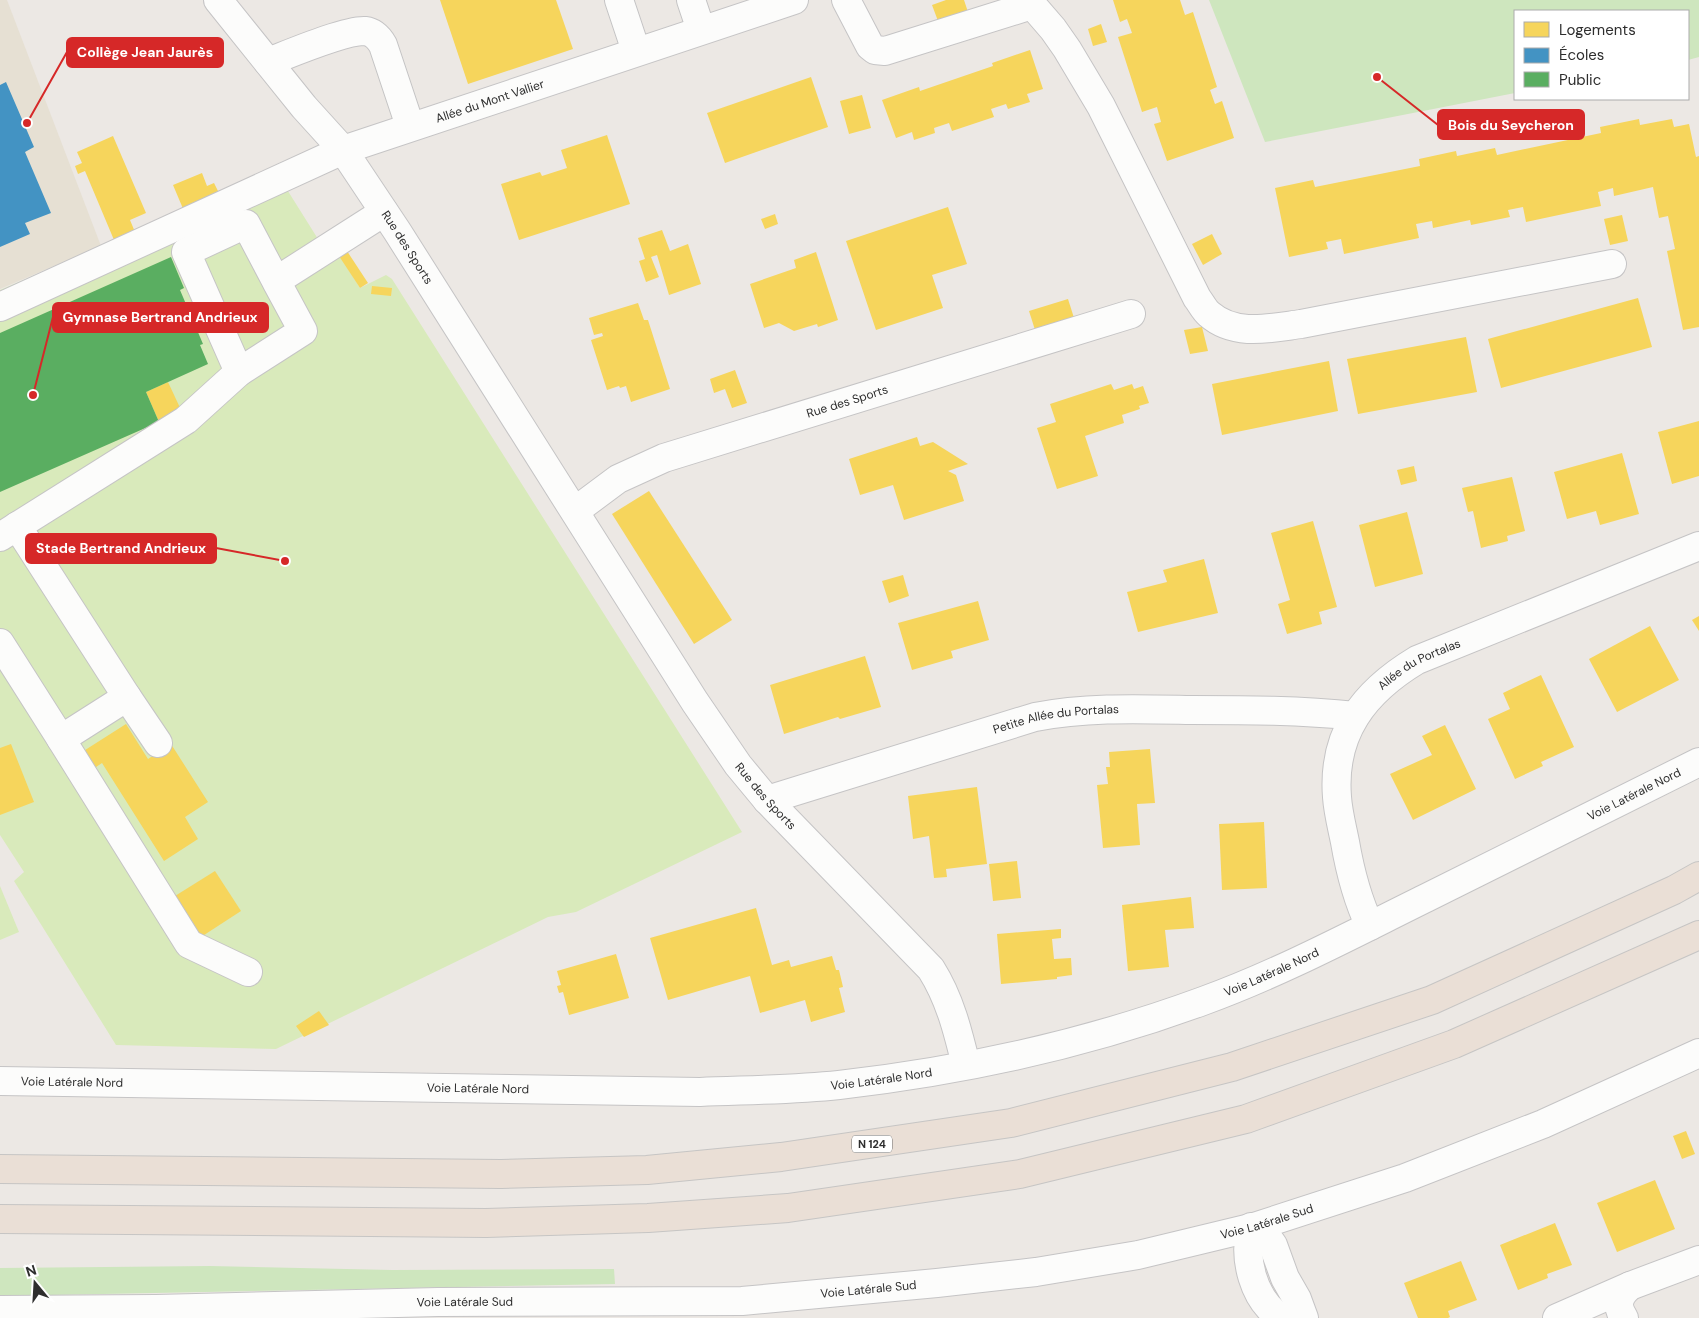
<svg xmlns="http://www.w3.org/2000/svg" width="1699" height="1318" font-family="'DM Sans',sans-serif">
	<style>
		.education { fill: #e6e0d3 }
		.green { fill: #cee6be }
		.pitch { fill: #d9eabb }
		.homes { fill: #f6d55c }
		.schools { fill: #4393c3 }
		.public { fill: #5aae61 }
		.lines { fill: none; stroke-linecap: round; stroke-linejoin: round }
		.minor-casing { stroke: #c5c4c5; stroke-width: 30 }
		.highway-casing { stroke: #c6c5c4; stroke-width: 30 }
		.minor { stroke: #fcfcfb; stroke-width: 28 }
		.highway { stroke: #eadfd6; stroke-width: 28 }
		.labels { text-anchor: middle; stroke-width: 5; stroke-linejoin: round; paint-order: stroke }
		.shield { fill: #fff; stroke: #6d6d6d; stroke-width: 1 }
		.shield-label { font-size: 11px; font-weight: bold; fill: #2e2e2e }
		.street-label { font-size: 12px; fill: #2e2e2e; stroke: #fff }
		.leader { fill: none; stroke: #d62828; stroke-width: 2 }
		.callout-dot { fill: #d62828; stroke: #fff; stroke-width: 2 }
		.callout { fill: #d62828; stroke: #d62828; stroke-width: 2 }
		.callout-label { font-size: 14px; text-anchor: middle; font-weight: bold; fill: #fff }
	</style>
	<rect width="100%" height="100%" fill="#ece8e4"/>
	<!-- education -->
	<path class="education" d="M0,0H7L101,246L0,289Z"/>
	<!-- green -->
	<g class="green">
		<path d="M1209,0H1699V57L1688,60V11H1515V93L1265,142Z"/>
		<path d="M210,1266L392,1270L614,1269L615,1284L0,1296V1268Z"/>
	</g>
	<!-- pitch -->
	<g class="pitch">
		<path d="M276,172L318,239L326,234L360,288L386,275L392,279L742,832L576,912L548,917L276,1049L116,1045L14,881L24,872L0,835V290Z"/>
		<path d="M0,886L19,932L0,940Z"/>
	</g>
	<!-- homes -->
	<g class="homes">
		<path d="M440,0H556L573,49L468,84Z"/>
		<path d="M946,0H964L968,12L938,21L932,5Z"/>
		<path d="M1113,0H1180L1185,15L1193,12L1217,87L1210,90L1215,104L1222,101L1234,138L1167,161L1154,124L1161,122L1157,107L1142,112L1118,37L1132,33L1127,19L1120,22Z"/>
		<path d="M1101,24L1107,42L1093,46L1088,29Z"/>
		<path d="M1030,50L1043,89L1027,94L1030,102L1008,109L1006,104L991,109L994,117L952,131L949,123L934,128L935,133L914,140L912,132L896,138L882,100L919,87L920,91L993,66L992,63Z"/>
		<path d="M811,77L828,127L725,163L707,113Z"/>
		<path d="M862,95L871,128L849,134L840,101Z"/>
		<path d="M1639,119L1640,125L1672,119L1674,127L1689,124L1696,157L1699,156V327L1683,330L1667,251L1675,249L1668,216L1659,218L1653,187L1614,196L1613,188L1598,192L1601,206L1526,222L1523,207L1508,210L1510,217L1471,225L1470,220L1433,228L1432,221L1416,224L1419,238L1344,254L1341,239L1326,242L1328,249L1289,257L1275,188L1313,180L1315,187L1420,166L1419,159L1456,151L1457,156L1495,148L1497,155L1601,133L1600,127Z"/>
		<path d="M607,135L630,204L519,240L501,184L540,172L542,176L567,168L561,150Z"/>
		<path d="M113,136L146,213L130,220L135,232L114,240L85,171L78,174L75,166L82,163L77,152Z"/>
		<path d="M202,173L207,186L214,183L220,195L184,211L173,185Z"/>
		<path d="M948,207L967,264L932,275L943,308L876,330L846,241Z"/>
		<path d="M775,214L778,224L765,229L761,219Z"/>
		<path d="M1622,215L1628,241L1610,245L1604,219Z"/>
		<path d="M662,230L670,251L688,244L701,284L669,295L657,255L651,257L659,277L646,282L639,261L645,259L638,238Z"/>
		<path d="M1212,234L1222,254L1203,265L1192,244Z"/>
		<path d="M345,248L368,283L360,288L337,253Z"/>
		<path d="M816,252L838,320L818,327L817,324L794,331L779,323L764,328L750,284L796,268L794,260Z"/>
		<path d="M372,286L392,288L391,296L371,294Z"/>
		<path d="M1638,298L1652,347L1501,388L1488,339Z"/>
		<path d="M1068,299L1075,321L1036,333L1029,311Z"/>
		<path d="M638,303L644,320H648L670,389L631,402L626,386L620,388L619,386L607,390L591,340L603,336L602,333L594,335L589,318Z"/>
		<path d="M1202,327L1208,351L1190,354L1184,330Z"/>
		<path d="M1466,337L1477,392L1358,414L1347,359Z"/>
		<path d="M1329,361L1338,411L1222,435L1212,384Z"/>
		<path d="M735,370L747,403L732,408L725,389L714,393L710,379Z"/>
		<path d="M168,382L182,412L159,422L146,392Z"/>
		<path d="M1111,384L1114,390L1132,384L1134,389L1143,386L1149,403L1139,406L1140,409L1122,415L1124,423L1085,436L1098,476L1057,489L1037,428L1056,422L1050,404Z"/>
		<path d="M1699,421V476L1672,484L1658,432Z"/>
		<path d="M917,437L920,446L933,442L968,464L948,471L956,475L964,501L904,520L893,485L860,495L849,459Z"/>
		<path d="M1622,453L1639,514L1600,525L1596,511L1567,519L1554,472Z"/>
		<path d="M1414,466L1417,481L1401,485L1397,470Z"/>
		<path d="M1512,477L1525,531L1507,536L1508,541L1481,548L1473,511L1468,512L1462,488Z"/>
		<path d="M649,491L732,620L694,644L612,514Z"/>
		<path d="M1407,512L1423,574L1375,587L1359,525Z"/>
		<path d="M1313,521L1337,607L1319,612L1322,624L1287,634L1278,604L1290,600L1271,533Z"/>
		<path d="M1204,559L1218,613L1138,632L1127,592L1167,582L1163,570Z"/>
		<path d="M903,575L909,596L889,603L882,581Z"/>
		<path d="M978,601L989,640L951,651L953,658L912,670L898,623Z"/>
		<path d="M1699,616V631L1692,620Z"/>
		<path d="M1650,626L1679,680L1617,712L1589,659Z"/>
		<path d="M865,656L881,707L840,719L838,717L784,734L770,685Z"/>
		<path d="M1541,675L1574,747L1541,762L1543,766L1515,779L1488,719L1510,709L1503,693Z"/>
		<path d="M126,724L148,759L171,744L208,802L185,817L198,839L164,861L102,763L93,769L82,752Z"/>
		<path d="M1445,725L1476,789L1413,820L1390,774L1432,755L1422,736Z"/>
		<path d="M11,744L34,802L0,815V748Z"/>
		<path d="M1150,749L1155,803L1137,804L1140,845L1103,848L1097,785L1108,784L1106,767H1110L1109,752Z"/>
		<path d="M977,787L987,864L946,869L947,877L934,878L929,836L913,839L908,796Z"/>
		<path d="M1264,822L1267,888L1222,890L1219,824Z"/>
		<path d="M1017,861L1021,898L993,901L989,864Z"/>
		<path d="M215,871L241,911L201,937L175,896Z"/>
		<path d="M1191,897L1194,928L1165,930L1169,967L1128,971L1122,905Z"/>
		<path d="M756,908L772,965L789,960L791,967L832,956L836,970H839L843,987L839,988L845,1012L811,1022L805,1000L760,1013L750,976L668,1000L650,938Z"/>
		<path d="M1061,929V938L1052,939L1054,959L1071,958L1072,975L1057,977V979L1001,984L997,934Z"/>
		<path d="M616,954L629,998L569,1015L563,992L559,993L557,986L561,985L557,971Z"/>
		<path d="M319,1011L329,1025L304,1037L296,1026Z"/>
		<path d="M1686,1131L1695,1154L1682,1159L1673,1136Z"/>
		<path d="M1655,1180L1675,1229L1617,1252L1597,1203Z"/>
		<path d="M1555,1223L1572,1265L1547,1274L1548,1278L1518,1290L1500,1245Z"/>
		<path d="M1461,1261L1477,1300L1448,1311L1450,1317L1448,1318H1418L1404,1283Z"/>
	</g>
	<!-- schools -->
	<path class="schools" d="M6,82L34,147L25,152L51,213L25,223L30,234L0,247V85Z"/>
	<!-- public -->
	<path class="public" d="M171,257L184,288L180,290L203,344L200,345L208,364L146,392L159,422L0,492V333Z"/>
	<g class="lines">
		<defs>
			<g id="minor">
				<path id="s1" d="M218,0L304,107L343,150L397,231L695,702L738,765L767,800L931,969C950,999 958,1032 966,1065"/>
				<path d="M619,0L636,51"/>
				<path d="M691,0L701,30"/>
				<path d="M846,0L870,46L875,50L885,51L1032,5"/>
				<path d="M1028,0L1053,29L1067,49L1101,106L1197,298C1201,303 1204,310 1209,314C1235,337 1271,328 1301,324L1612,264"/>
				<path d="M268,62C289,54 345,30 365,31C373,32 379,38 383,45L410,126"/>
				<path d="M276,281L303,331L239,372L186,252L246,224L276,281L384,212"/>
				<path id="s2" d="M0,307L343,150L794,0"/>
				<path id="s3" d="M575,511L618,479L664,458L1131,314"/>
				<path d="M17,526L127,697"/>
				<path d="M0,537L186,420L239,372"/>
				<path d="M0,643L61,739"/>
				<path d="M158,743L127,697L61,739L189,944L248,972"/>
				<path id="s4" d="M767,800L1035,717C1087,707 1139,709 1191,710C1246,710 1301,710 1355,716"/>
				<path id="s5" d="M1370,926C1357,899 1350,871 1345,842C1342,827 1338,812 1337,797C1332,733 1364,692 1417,660L1699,546"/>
				<path id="s6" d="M0,1081L700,1092C746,1090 793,1090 839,1085C963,1071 1086,1044 1203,1001C1280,973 1353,934 1426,898C1517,853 1608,807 1699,762"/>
				<path d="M1251,1227C1243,1259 1253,1299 1281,1318"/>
				<path d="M1254,1227L1266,1235L1273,1245L1285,1278L1297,1299L1304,1318"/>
				<path id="s7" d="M0,1310L156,1309L438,1302L742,1301L937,1283L1036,1272L1138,1255L1254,1227L1405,1178L1543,1124L1699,1053"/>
				<path d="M1557,1318L1630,1286L1699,1260"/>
				<path d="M1624,1318C1615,1304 1619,1296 1630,1286"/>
			</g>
			<g id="highway">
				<path d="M0,1169L501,1174L647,1170L781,1157L1011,1123L1232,1067L1432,1000L1674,890L1699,876"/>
				<path d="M0,1219L486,1223L648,1218L788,1208L1020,1174L1246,1119L1454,1044L1699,935"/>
			</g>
		</defs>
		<!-- minor casing -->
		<use href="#minor" class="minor-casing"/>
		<!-- highway casing -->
		<use href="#highway" class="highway-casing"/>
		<!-- minor -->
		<use href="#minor" class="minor"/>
		<!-- highway -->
		<use href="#highway" class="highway"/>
	</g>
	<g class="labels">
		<!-- shield labels -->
		<rect class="shield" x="852" y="1135.5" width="40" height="17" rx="4"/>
		<g class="shield-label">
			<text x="872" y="1148">N 124</text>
		</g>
		<!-- street labels -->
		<g class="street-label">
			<text dy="4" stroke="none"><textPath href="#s2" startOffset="532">Allée du Mont Vallier</textPath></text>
			<text dy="4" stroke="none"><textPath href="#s1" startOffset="312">Rue des Sports</textPath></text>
			<text dy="4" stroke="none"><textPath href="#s3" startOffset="296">Rue des Sports</textPath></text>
			<text dy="4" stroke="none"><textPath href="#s5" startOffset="302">Allée du Portalas</textPath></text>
			<text dy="4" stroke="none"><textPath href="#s4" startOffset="301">Petite Allée du Portalas</textPath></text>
			<text dy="4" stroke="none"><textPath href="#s6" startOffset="1692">Voie Latérale Nord</textPath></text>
			<text dy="4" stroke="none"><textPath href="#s1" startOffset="968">Rue des Sports</textPath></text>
			<text dy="4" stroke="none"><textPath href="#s6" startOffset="1288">Voie Latérale Nord</textPath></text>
			<text dy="4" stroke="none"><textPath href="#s6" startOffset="882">Voie Latérale Nord</textPath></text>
			<text dy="4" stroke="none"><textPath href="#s6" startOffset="72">Voie Latérale Nord</textPath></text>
			<text dy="4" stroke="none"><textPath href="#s6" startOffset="478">Voie Latérale Nord</textPath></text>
			<text dy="4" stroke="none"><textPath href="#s7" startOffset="1274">Voie Latérale Sud</textPath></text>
			<text dy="4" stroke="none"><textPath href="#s7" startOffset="869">Voie Latérale Sud</textPath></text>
			<text dy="4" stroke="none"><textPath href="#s7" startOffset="465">Voie Latérale Sud</textPath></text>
		</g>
	</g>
	<!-- callouts -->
	<path class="leader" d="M27 123L67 52M1377 77L1438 125M33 395L53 317M285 561L216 548"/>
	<g class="callout-dot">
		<circle cx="27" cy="123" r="5"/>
		<circle cx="1377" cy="77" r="5"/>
		<circle cx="33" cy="395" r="5"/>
		<circle cx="285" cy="561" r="5"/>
	</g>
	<g class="callout">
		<rect x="67" y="38" width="156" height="29" rx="5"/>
		<rect x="1438" y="110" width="146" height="29" rx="5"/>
		<rect x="53" y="303" width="215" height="29" rx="5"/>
		<rect x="26" y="534" width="190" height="29" rx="5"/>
	</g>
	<g class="callout-label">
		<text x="145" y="57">Collège Jean Jaurès</text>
		<text x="1511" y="130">Bois du Seycheron</text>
		<text x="160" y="322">Gymnase Bertrand Andrieux</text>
		<text x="121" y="553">Stade Bertrand Andrieux</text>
	</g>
	<!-- legend -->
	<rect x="1514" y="10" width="175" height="90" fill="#ffffff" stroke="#ababab"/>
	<rect x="1524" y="22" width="25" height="15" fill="#f6d55c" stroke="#ababab"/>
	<text x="1559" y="35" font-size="15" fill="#2e2e2e">Logements</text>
	<rect x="1524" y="48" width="25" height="15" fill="#4393c3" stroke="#ababab"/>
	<text x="1559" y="60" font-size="15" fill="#2e2e2e">Écoles</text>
	<rect x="1524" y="72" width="25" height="15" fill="#5aae61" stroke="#ababab"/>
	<text x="1559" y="85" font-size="15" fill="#2e2e2e">Public</text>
	<!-- north arrow -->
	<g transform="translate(35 1283) rotate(342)" stroke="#ffffff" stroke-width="4" paint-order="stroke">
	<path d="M0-4L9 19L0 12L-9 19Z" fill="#2e2e2e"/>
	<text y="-8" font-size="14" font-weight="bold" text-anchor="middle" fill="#2e2e2e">N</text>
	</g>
</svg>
